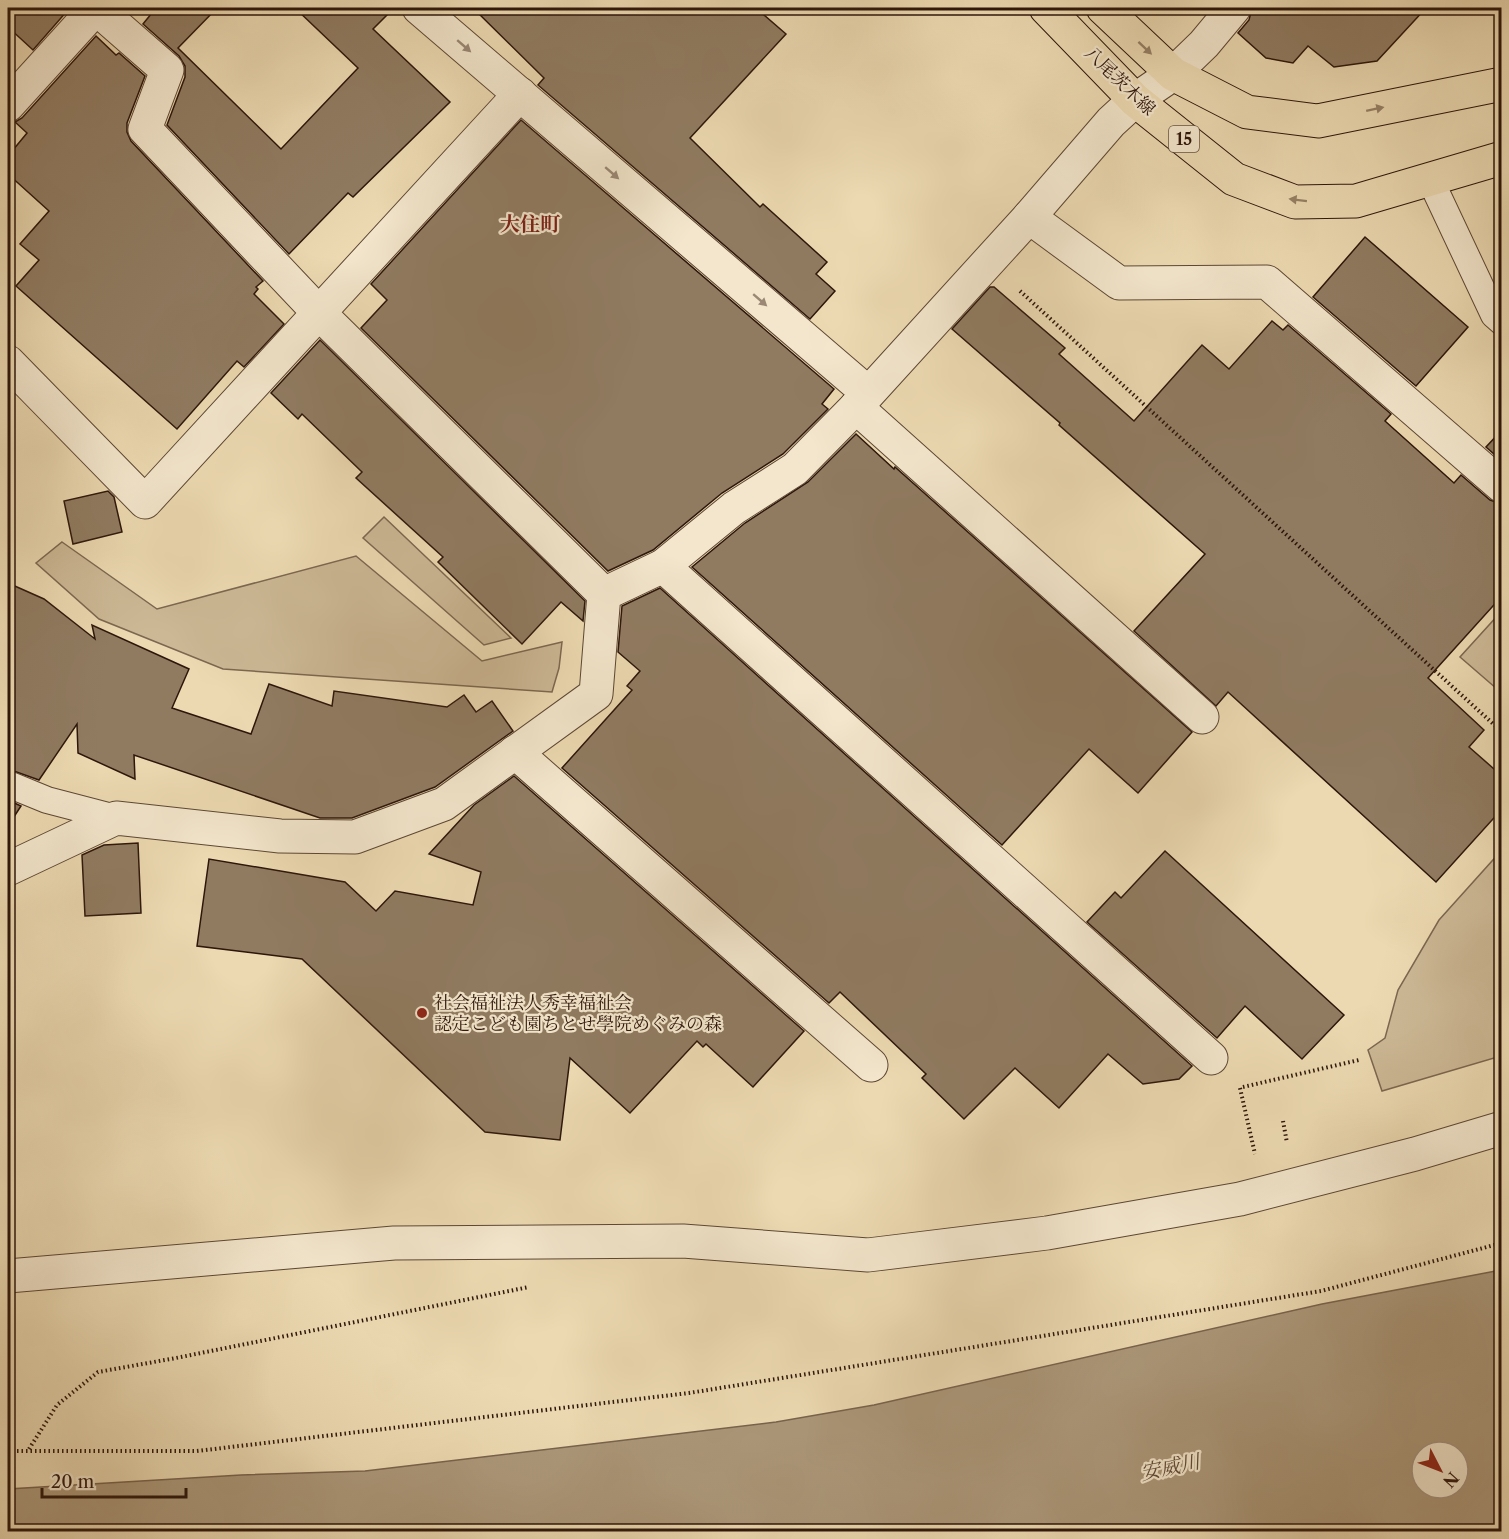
<svg xmlns="http://www.w3.org/2000/svg" width="1509" height="1539" font-family="'Libre Caslon Text','Noto Serif JP',serif">
	<style>
		.green { fill: #ccb895; stroke: #7c6750; stroke-width: 1.5 }
		.water { fill: #ab9779; stroke: #79634d; stroke-width: 1.5; fill-rule: evenodd }
		.building { fill: #907b61; stroke: #2d160b; stroke-width: 1.5 }
		.lines { fill: none; stroke-linecap: round; stroke-linejoin: round }
		.service-casing { stroke: #5d4734; stroke-width: 28 }
		.minor-casing { stroke: #5d4734; stroke-width: 35 }
		.primary-casing { stroke: #2d160b; stroke-width: 35 }
		.path { stroke: #2d160b; stroke-width: 4; stroke-dasharray: 1.5 3; stroke-linecap: butt }
		.service { stroke: #f3e6cc; stroke-width: 26 }
		.minor { stroke: #f3e6cc; stroke-width: 33 }
		.primary { stroke: #ecd9b1; stroke-width: 33 }
		.oneway { fill: #9a8875 }
		.oneway2 { fill: #968166 }
		.poi-dot { fill: #8f2418; stroke: #f3e6cc; stroke-width: 2 }
		.labels { text-anchor: middle; stroke-width: 4.5; stroke-linejoin: round; paint-order: stroke }
		.shield { fill: #f3e6cc; stroke: #685445; stroke-width: 1.5 }
		.shield-label { font-size: 16px; font-weight: bold; fill: #2d160b }
		.street-label { font-size: 18px; fill: #2d160b; stroke: #f3e6cc }
		.poi-label { font-size: 18px; fill: #2d160b; stroke: #f3e6cc; text-anchor: start }
		.neighbourhood-label { font-size: 20px; font-weight: bold; fill: #7a1f14; stroke: #f3e6cc }
		.water-label { font-size: 20px; font-style: italic; fill: #5f4a37; stroke: #f3e6cc }
	</style>
	<rect width="100%" height="100%" fill="#ecd9b1"/>
	<filter id="stains"><feTurbulence type="fractalNoise" baseFrequency=".00333" numOctaves="4"/><feColorMatrix values="0 0 0 0 .2 0 0 0 0 .09 0 0 0 0 .02 0 0 0 .5 -.17"/></filter>
	<radialGradient id="worn" r=".72"><stop offset=".6" stop-color="#630" stop-opacity="0"/><stop offset="1" stop-color="#630" stop-opacity=".3"/></radialGradient>
	<!-- green -->
	<g class="green">
		<path d="M384,517L511,638L484,645L363,538Z"/>
		<path d="M62,542L157,609L356,556L482,661L562,642L559,668L552,692L223,669L99,619L36,563Z"/>
		<path d="M1499,614L1502,616V683L1497,689L1460,657Z"/>
		<path d="M1501,851V1056L1382,1091L1368,1050L1385,1038L1398,990L1439,920Z"/>
	</g>
	<!-- water -->
	<path class="water" d="M1501,1270V1531H8V1489L241,1475L365,1471L776,1422L874,1405L1322,1304ZM1422,1452H1458V1488H1422Z"/>
	<!-- building -->
	<g class="building">
		<path d="M8,8H65L68,10L33,50L8,27Z"/>
		<path d="M156,8H217L178,48L281,149L358,68L295,8H394L373,29L450,102L353,197L348,193L289,254L167,125L185,77V66L179,56L143,24Z"/>
		<path d="M473,8H756L786,34L690,138L760,207L763,204L827,262L816,274L835,291L810,319L538,85L544,78Z"/>
		<path d="M1252,8H1426L1377,61L1334,67L1308,46L1293,63L1266,58L1238,33L1249,20Z"/>
		<path d="M96,36L116,55L119,53L145,76L127,123V132L131,141L263,281L256,287L258,289L254,294L284,324L244,367L237,361L177,429L16,286L39,260L20,244L49,211L8,174V156L27,133L15,122L22,118Z"/>
		<path d="M521,120L834,389L822,404L828,409L783,454L722,493L653,550L608,571L361,328L387,300L371,284Z"/>
		<path d="M1365,237L1468,327L1416,386L1313,297Z"/>
		<path d="M990,287H994L1065,348L1059,354L1134,421L1202,345L1229,369L1272,321L1283,330L1288,325L1391,414L1385,421L1454,483L1461,475L1490,500L1502,504V596L1428,678L1484,730L1469,747L1502,776V809L1436,882L1228,692L1216,706L1134,631L1205,554L1059,425L1060,423L952,329Z"/>
		<path d="M320,340L585,601L583,621L561,602L522,644L438,562L443,557L356,478L362,472L302,414L298,419L271,393Z"/>
		<path d="M1502,430V461L1486,447Z"/>
		<path d="M856,434L894,469L895,467L1192,732L1138,793L1089,749L1002,845L692,567L745,523L808,482Z"/>
		<path d="M108,491L114,497L122,532L73,544L64,501Z"/>
		<path d="M8,583L44,599L95,639L92,625L189,669L172,708L251,734L269,684L332,706L334,691L447,707L464,695L476,712L492,701L513,731L435,787L352,818H320L134,755L135,779L78,753L77,724L39,780L8,769Z"/>
		<path d="M660,588L1192,1066L1179,1079L1143,1084L1108,1054L1059,1108L1015,1068L964,1119L922,1078L926,1074L840,992L829,1003L562,768L632,690L627,686L640,671L618,652L622,606Z"/>
		<path d="M514,776L804,1031L753,1087L706,1044L703,1047L697,1041L630,1113L570,1058L560,1140L485,1132L302,959L197,946L209,859L345,882L376,911L395,891L473,905L481,872L429,854L474,805Z"/>
		<path d="M8,800L21,806L8,826Z"/>
		<path d="M138,843L141,913L85,916L82,855L104,845Z"/>
		<path d="M1165,851L1344,1015L1302,1059L1245,1006L1217,1038L1087,922L1115,892L1121,898Z"/>
	</g>
	<g class="lines">
		<defs>
			<g id="service">
				<path d="M1430,179L1494,315L1502,322"/>
				<path d="M8,784L47,800L116,818"/>
			</g>
			<g id="minor">
				<path d="M96,8L167,70L145,129L319,313L604,594"/>
				<path d="M419,8L868,393"/>
				<path d="M8,105L96,8"/>
				<path d="M1029,217L1119,283L1267,282L1502,486"/>
				<path d="M8,362L145,502L520,94"/>
				<path d="M856,407L1202,717"/>
				<path d="M663,566L1211,1058"/>
				<path d="M515,752L871,1065"/>
				<path d="M8,869L116,818L280,836L355,837L444,804L596,694L604,594L663,566L734,508L795,469L856,407L1029,217L1111,122L1135,100L1173,74L1204,44L1234,8"/>
				<path d="M8,1276L394,1243L683,1241L868,1255L1047,1233L1240,1199L1415,1154L1502,1128"/>
			</g>
			<g id="primary">
				<path d="M1046,8L1135,100L1234,179L1295,202L1356,201L1502,158"/>
				<path d="M1103,8L1173,74L1247,112L1318,121L1502,84"/>
			</g>
		</defs>
		<!-- service casing -->
		<use href="#service" class="service-casing"/>
		<!-- minor casing -->
		<use href="#minor" class="minor-casing"/>
		<!-- primary casing -->
		<use href="#primary" class="primary-casing"/>
		<!-- path -->
		<g class="path">
			<path d="M1020,291L1502,732"/>
			<path d="M1243,1087L1359,1060"/>
			<path d="M1240,1088L1255,1154"/>
			<path d="M1283,1121L1287,1143"/>
			<path d="M29,1449L57,1405L98,1372L176,1358L529,1287"/>
			<path d="M8,1451H197L689,1393L1321,1291L1502,1243"/>
		</g>
		<!-- service -->
		<use href="#service" class="service"/>
		<!-- minor -->
		<use href="#minor" class="minor"/>
		<!-- primary -->
		<use href="#primary" class="primary"/>
	</g>
	<!-- one-way arrows -->
	<defs><path id="oneway-solid" d="M-6-.8H1V-3.2L6.5 0L1 3.2V.8H-6Z" transform="scale(1.5)"/></defs>
	<g class="oneway">
		<use href="#oneway-solid" transform="translate(464 46) rotate(41)"/>
		<use href="#oneway-solid" transform="translate(612 173) rotate(41)"/>
		<use href="#oneway-solid" transform="translate(760 300) rotate(41)"/>
	</g>
	<g class="oneway2">
		<use href="#oneway-solid" transform="translate(1145 48) rotate(43)"/>
		<use href="#oneway-solid" transform="translate(1375 109) rotate(-12)"/>
		<use href="#oneway-solid" transform="translate(1298 200) rotate(-173)"/>
	</g>
	<!-- markers -->
	<circle class="poi-dot" cx="422" cy="1013" r="6"/>
	<g class="labels">
		<!-- shield labels -->
		<rect class="shield" x="1169" y="126" width="30" height="26" rx="4.5"/>
		<g class="shield-label">
			<text x="1184" y="145">15</text>
		</g>
		<!-- street labels -->
		<g class="street-label">
			<text transform="translate(1120 81) rotate(44)" y="6">八尾茨木線</text>
		</g>
		<!-- poi labels -->
		<g class="poi-label">
			<text x="434" y="1009">社会福祉法人秀幸福祉会<tspan x="434" dy="21">認定こども園ちとせ學院めぐみの森</tspan></text>
		</g>
		<!-- neighbourhood labels -->
		<g class="neighbourhood-label">
			<text x="530" y="231">大住町</text>
		</g>
		<!-- water labels -->
		<g class="water-label">
			<text transform="translate(1170 1467) rotate(-12)" y="7">安威川</text>
		</g>
	</g>
	<!-- margin -->
	<rect width="1509" height="1539" fill="none" stroke="#ecd9b1" stroke-width="30"/>
	<rect x="9" y="9" width="1491" height="1521" fill="none" stroke="#2d160b" stroke-width="3"/>
	<rect x="15" y="15" width="1479" height="1509" fill="none" stroke="#2d160b" stroke-width="1.5"/>
	<!-- north arrow -->
	<g transform="translate(1440 1470) rotate(132)"><circle r="28" fill="#f3e6cc" stroke="#a4937f" stroke-width="1.5"/>
	<path d="M0-4.5L10 22L0 15L-10 22Z" fill="#8f2418"/>
	<text y="-9" font-size="16" font-weight="bold" text-anchor="middle" fill="#2d160b">N</text>
	</g>
	<!-- scale -->
	<path d="M42 1488v9h144v-9" fill="none" stroke="#2d160b" stroke-width="3"/>
	<text x="51" y="1488" font-size="18" fill="#2d160b" stroke="#f3e6cc" stroke-width="4.5" paint-order="stroke">20 m</text>
	<rect width="100%" height="100%" filter="url(#stains)"/>
	<rect width="100%" height="100%" fill="url(#worn)"/>
</svg>
